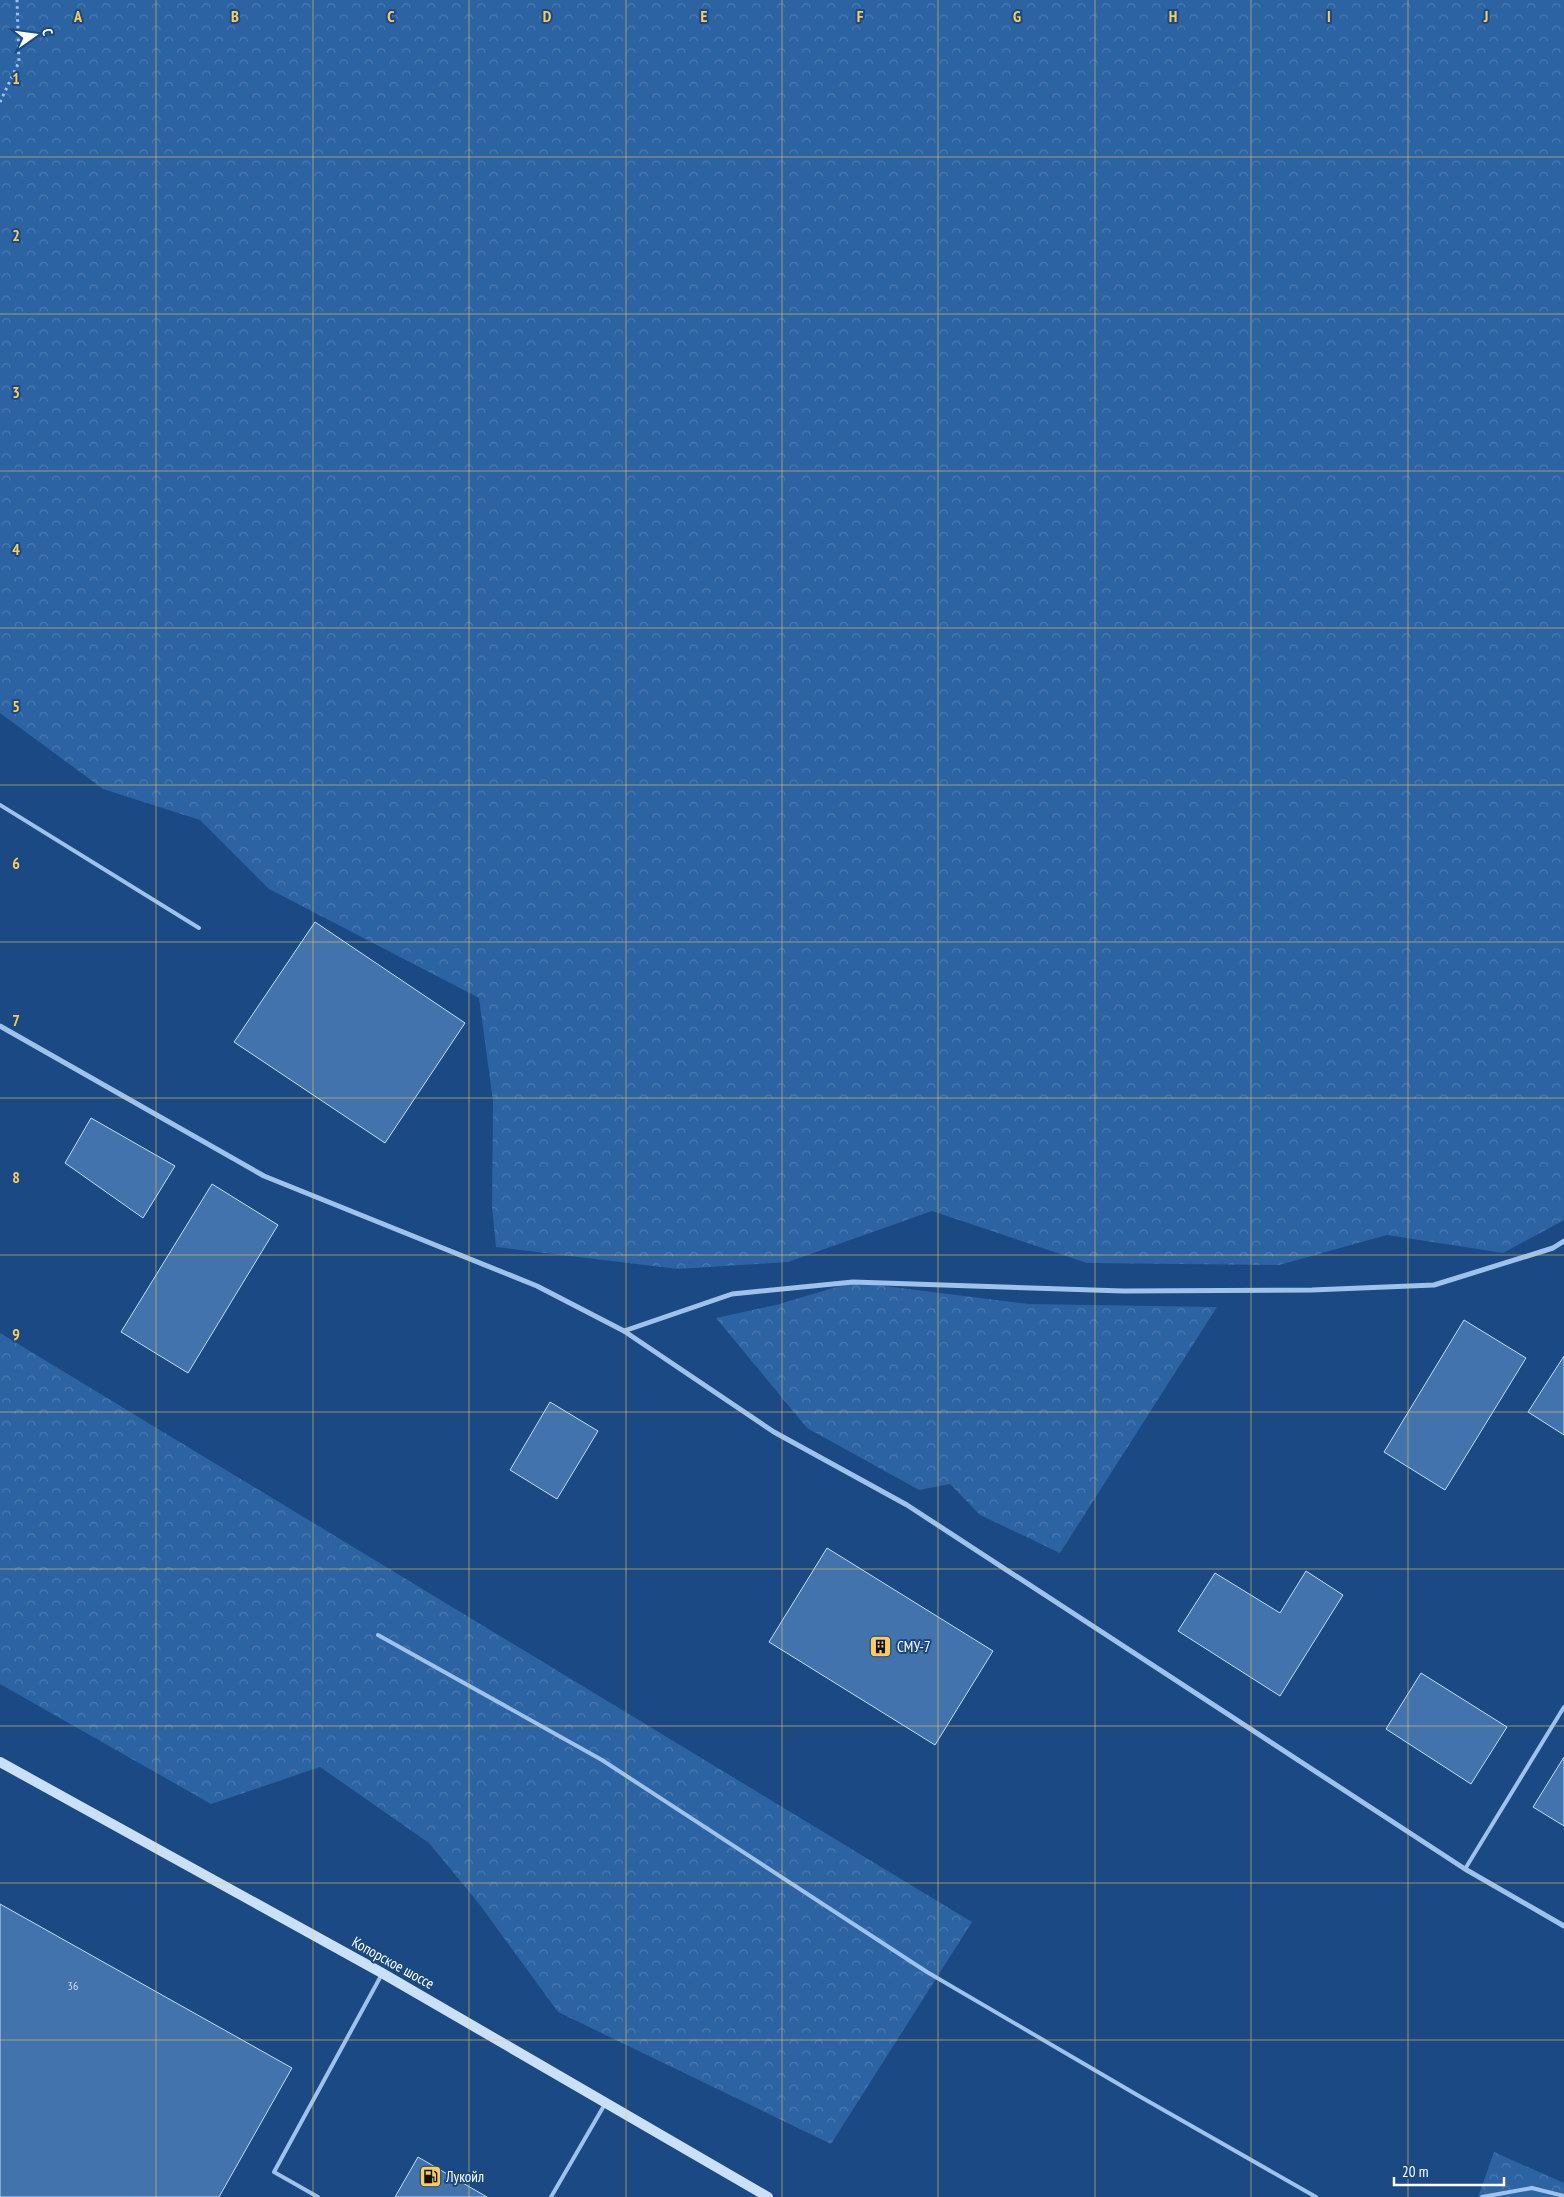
<svg xmlns="http://www.w3.org/2000/svg" width="1564" height="2197" font-family="'PT Sans Narrow',sans-serif">
	<style>
		.forest { fill: url(#forest-crowns) }
		.building { fill: #4273ac; stroke: #c3dcf8 }
		.lines { fill: none; stroke-linecap: round; stroke-linejoin: round }
		.path { stroke: #9ec2eb; stroke-width: 3; stroke-dasharray: 2.5 4; stroke-linecap: butt }
		.lane { stroke: #9ec2eb; stroke-width: 4 }
		.street { stroke: #9ec2eb; stroke-width: 5 }
		.secondary { stroke: #cadff8; stroke-width: 10 }
		.grid { fill: none; stroke: #fecc59; stroke-width: 1; stroke-opacity: 0.55 }
		.labels { text-anchor: middle; stroke-width: 4; stroke-linejoin: round; paint-order: stroke }
		.number-label { font-size: 12px; fill: #d0dcea }
		.poi-label { font-size: 15px; fill: #fff; stroke: #1a4983; text-anchor: start }
		.street-label { font-size: 15px; fill: #fff; stroke: #1a4983 }
		.grid-label { font-size: 16px; text-anchor: middle; font-weight: bold; fill: #fecc59; stroke: #1a4983; stroke-width: 4; stroke-linejoin: round; paint-order: stroke }
	</style>
	<defs>
		<pattern id="forest-crowns" width="20" height="18" patternUnits="userSpaceOnUse" patternTransform="scale(1.25)"><rect width="20" height="18" fill="#2c63a2"/><path d="M2 6a3 3 0 1 1 6 0M12 15a3 3 0 1 1 6 0" fill="none" stroke="#4c7ab0"/></pattern>
	</defs>
	<rect width="100%" height="100%" fill="#1a4983"/>
	<!-- forest -->
	<g class="forest">
		<path d="M0,0H1564V1220L1503,1253L1387,1235L1279,1265L1087,1263L932,1211L788,1262L678,1269L496,1247L492,1207L493,1101L479,998L269,889L200,820L103,789L0,713Z"/>
		<path d="M853,1282L1029,1304L1217,1307L1060,1553L980,1515L950,1484L919,1490L807,1428L716,1318L776,1305Z"/>
		<path d="M0,1333L972,1922L831,2144L558,2012L480,1905L429,1843L320,1767L211,1804L0,1684Z"/>
		<path d="M1494,2152L1564,2183V2197H1478Z"/>
	</g>
	<!-- building -->
	<g class="building">
		<path d="M315,922L465,1023L385,1143L234,1042Z"/>
		<path d="M91,1118L175,1166L143,1218L65,1163Z"/>
		<path d="M212,1184L278,1225L188,1373L121,1332Z"/>
		<path d="M1464,1320L1526,1358L1445,1490L1384,1452Z"/>
		<path d="M1564,1356V1435L1528,1412Z"/>
		<path d="M550,1402L598,1431L557,1499L510,1470Z"/>
		<path d="M827,1548L993,1651L935,1745L769,1642Z"/>
		<path d="M1306,1571L1343,1595L1280,1696L1178,1631L1215,1573L1280,1613Z"/>
		<path d="M1421,1673L1507,1727L1471,1784L1386,1729Z"/>
		<path d="M1564,1757V1826L1533,1807Z"/>
		<path d="M0,1904L292,2068L219,2197H0Z"/>
		<path d="M418,2157L487,2197H395Z"/>
	</g>
	<g class="lines">
		<!-- path -->
		<path class="path" d="M0,102L19,62L17,0"/>
		<!-- lane -->
		<g class="lane">
			<path d="M0,805L199,928"/>
			<path d="M378,1635L602,1760L927,1972L1139,2096L1316,2197"/>
			<path d="M1465,1869L1564,1707"/>
			<path d="M318,2197L274,2172L382,1974"/>
			<path d="M551,2197L605,2104"/>
			<path d="M1482,2197L1532,2188L1564,2196"/>
		</g>
		<!-- street -->
		<g class="street">
			<path d="M0,1026L264,1176L537,1286L624,1331L774,1432L907,1505L1465,1869L1564,1926"/>
			<path d="M624,1331L732,1294L853,1282L1123,1291L1312,1290L1434,1285L1553,1248L1564,1241"/>
		</g>
		<!-- secondary -->
		<path class="secondary" d="M0,1762L382,1973L768,2197"/>
	</g>
	<!-- grid -->
	<path class="grid" d="M156,0V2197M313,0V2197M469,0V2197M626,0V2197M782,0V2197M938,0V2197M1095,0V2197M1251,0V2197M1408,0V2197M0,157H1564M0,314H1564M0,471H1564M0,628H1564M0,785H1564M0,942H1564M0,1098H1564M0,1255H1564M0,1412H1564M0,1569H1564M0,1726H1564M0,1883H1564M0,2040H1564"/>
	<!-- icons -->
	<defs>
		<symbol id="building-square" viewBox="-11 -11 22 22"><rect x="-9" y="-9" width="18" height="18" rx="4" fill="#fecc59" stroke="#1a4983"/><path d="M-4-6H4V6H1V3H-1V6H-4ZM-2.5-4.3h1.7v1.8h-1.7ZM.8-4.3h1.7v1.8H.8ZM-2.5-1h1.7V.8h-1.7ZM.8-1h1.7V.8H.8Z" fill="#111"/></symbol>
		<symbol id="fuel-square" viewBox="-11 -11 22 22"><rect x="-9" y="-9" width="18" height="18" rx="4" fill="#fecc59" stroke="#1a4983"/><path d="M-5.5-6h7V0h2V4h1.3V-2.5L3-4.5l.8-.8L6-3V5H2.5V1h-1V6h-7ZM-4.2-4.7v3.2H.2V-4.7Z" fill="#111"/></symbol>
	</defs>
	<g fill-rule="evenodd">
		<use href="#building-square" x="868" y="1634" width="25" height="25"/>
		<use href="#fuel-square" x="418" y="2164" width="25" height="25"/>
	</g>
	<g class="labels">
		<!-- number labels -->
		<g class="number-label">
			<text x="73" y="1990">36</text>
		</g>
		<!-- poi labels -->
		<g class="poi-label">
			<text x="897" y="1652">СМУ-7</text>
			<text x="446" y="2182">Лукойл</text>
		</g>
		<!-- street labels -->
		<g class="street-label">
			<text transform="translate(393 1963) rotate(29)" y="5">Копорское шоссе</text>
		</g>
	</g>
	<g class="grid-label">
		<text x="78" y="22">A</text>
		<text x="235" y="22">B</text>
		<text x="391" y="22">C</text>
		<text x="547" y="22">D</text>
		<text x="704" y="22">E</text>
		<text x="860" y="22">F</text>
		<text x="1017" y="22">G</text>
		<text x="1173" y="22">H</text>
		<text x="1329" y="22">I</text>
		<text x="1486" y="22">J</text>
		<text x="16" y="84">1</text>
		<text x="16" y="241">2</text>
		<text x="16" y="398">3</text>
		<text x="16" y="555">4</text>
		<text x="16" y="712">5</text>
		<text x="16" y="869">6</text>
		<text x="16" y="1026">7</text>
		<text x="16" y="1183">8</text>
		<text x="16" y="1340">9</text>
	</g>
	<!-- north arrow -->
	<g transform="translate(35 35) rotate(76)" stroke="#1a4983" stroke-width="4" paint-order="stroke">
	<path d="M0-4L9 19L0 12L-9 19Z" fill="#ffffff"/>
	<text y="-8" font-size="14" font-weight="bold" text-anchor="middle" fill="#ffffff">С</text>
	</g>
	<!-- scale -->
	<path d="M1394 2177v8h110v-8" fill="none" stroke="#ffffff" stroke-width="2.5"/>
	<text x="1402" y="2177" font-size="15" fill="#ffffff" stroke="#1a4983" stroke-width="4" paint-order="stroke">20 m</text>
</svg>
